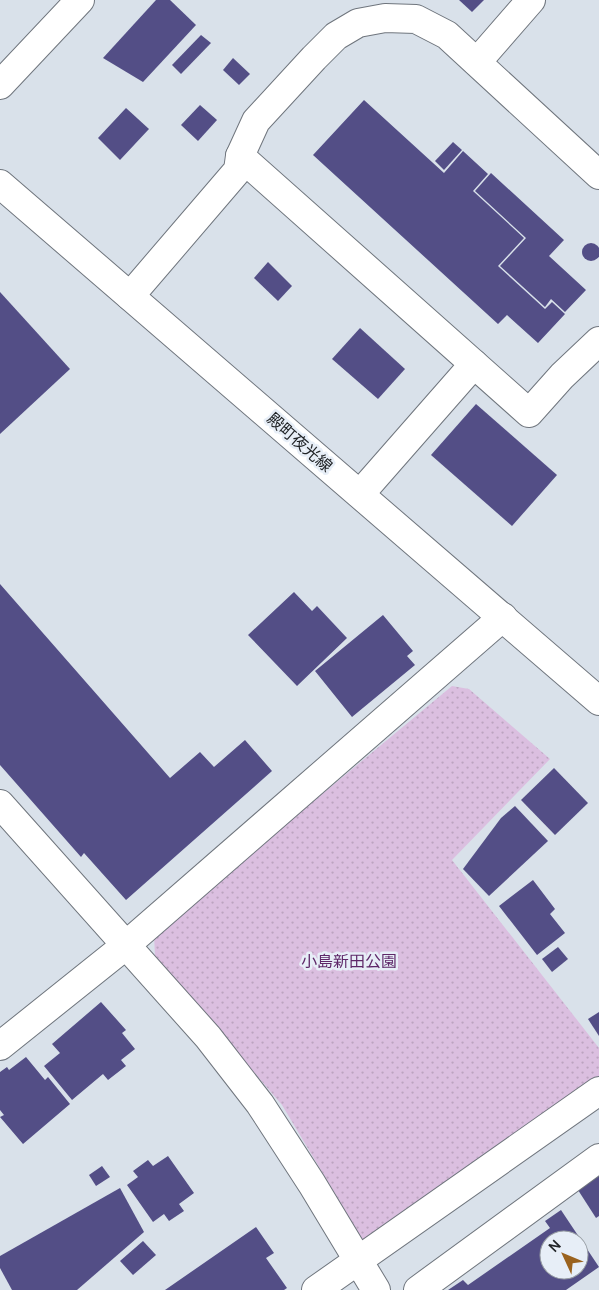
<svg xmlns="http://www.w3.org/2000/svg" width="599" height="1290" font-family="Manrope,'Noto Sans JP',sans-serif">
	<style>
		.grass { fill: url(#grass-dots) }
		.building { fill: #534e86; fill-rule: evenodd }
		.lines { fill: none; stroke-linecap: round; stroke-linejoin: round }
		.minor-casing { stroke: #6f757d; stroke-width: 30 }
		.minor { stroke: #fff; stroke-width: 28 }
		.labels { text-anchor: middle; stroke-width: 5; stroke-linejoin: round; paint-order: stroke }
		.street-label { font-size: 16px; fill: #202326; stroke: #e7eef7 }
		.park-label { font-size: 16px; fill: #5e2768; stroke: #e7eef7 }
	</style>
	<defs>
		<pattern id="grass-dots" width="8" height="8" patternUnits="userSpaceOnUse" patternTransform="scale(1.25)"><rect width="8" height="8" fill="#dbbfe0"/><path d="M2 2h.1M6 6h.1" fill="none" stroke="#bca4c0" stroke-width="1.8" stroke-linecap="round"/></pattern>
	</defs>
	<rect width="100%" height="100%" fill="#d9e1ea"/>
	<!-- grass -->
	<path class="grass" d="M452,686L469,689L550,759L452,860L599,1048V1078L365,1244L282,1105L155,957L154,934Z"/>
	<!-- building -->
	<g class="building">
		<path d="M156,0H170L196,25L143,82L103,58Z"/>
		<path d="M459,0H484L472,12Z"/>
		<path d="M201,35L211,43L181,74L172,65Z"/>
		<path d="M233,58L250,74L239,85L223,70Z"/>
		<path d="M364,100L444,173L463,151L488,174L473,191L524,238L498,266L545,309L552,302L565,314L538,343L507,315L498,324L313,155Z"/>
		<path d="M200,105L217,120L198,141L181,125Z"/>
		<path d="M126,108L149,129L120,160L98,138Z"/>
		<path d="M453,142L462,150L444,170L435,161Z"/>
		<path d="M491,173L564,240L549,256L586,290L565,312L551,299L545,307L500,266L526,238L475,191Z"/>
		<circle cx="591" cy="252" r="9"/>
		<path d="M268,262L292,286L278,301L254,278Z"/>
		<path d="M0,292L70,369L0,434Z"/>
		<path d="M360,328L405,369L378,399L332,359Z"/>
		<path d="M476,404L557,475L512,526L431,455Z"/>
		<path d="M0,584L170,778L200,752L214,767L245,740L272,771L126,900L84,853L81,857L0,765Z"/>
		<path d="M294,592L312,611L317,606L347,638L297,686L248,635Z"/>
		<path d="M383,615L413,651L407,656L415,665L352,717L315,671Z"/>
		<path d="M554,768L588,803L555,835L521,800Z"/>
		<path d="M515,806L548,841L489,896L463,869L501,818Z"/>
		<path d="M533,880L555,909L550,914L565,933L537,955L499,906Z"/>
		<path d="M558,947L568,959L552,972L542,959Z"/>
		<path d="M101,1002L126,1030L122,1033L135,1049L121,1060L126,1066L108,1080L103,1074L72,1100L44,1066L60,1053L52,1044Z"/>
		<path d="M599,1012V1036L588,1019Z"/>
		<path d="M26,1057L45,1080L48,1077L70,1104L23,1144L0,1117L4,1115L0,1110V1072L7,1067L9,1070Z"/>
		<path d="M168,1156L194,1193L179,1204L184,1211L169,1221L164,1214L153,1222L127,1185L138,1177L133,1171L148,1160L153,1166Z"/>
		<path d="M102,1166L110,1177L96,1186L89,1175Z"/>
		<path d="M599,1176V1216L596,1218L578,1190Z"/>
		<path d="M120,1188L144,1232L77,1290H12L0,1268V1256Z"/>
		<path d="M561,1210L599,1267L566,1290H448L463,1280L468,1285L550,1228L545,1221ZM549,1240H579V1270H549Z"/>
		<path d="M256,1227L274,1253L266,1258L287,1288L284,1290H165Z"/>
		<path d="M143,1241L156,1255L133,1275L120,1261Z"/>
	</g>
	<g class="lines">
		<defs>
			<g id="minor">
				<path d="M477,62L531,0"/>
				<path d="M0,85L80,0"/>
				<path d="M240,156L529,413L562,376L599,341"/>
				<path d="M0,184L599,701"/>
				<path d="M130,296L238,170L240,156L256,121L314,58L336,36L358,23L385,18L416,19L447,35L599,175"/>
				<path d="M360,494L474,364"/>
				<path d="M0,804L208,1037L260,1104L312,1184L376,1290"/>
				<path d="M0,1046L125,946L503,617"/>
				<path d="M316,1290L599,1091"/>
				<path d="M418,1290L599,1158"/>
			</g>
		</defs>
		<!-- minor casing -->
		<use href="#minor" class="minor-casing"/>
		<!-- minor -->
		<use href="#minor" class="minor"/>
	</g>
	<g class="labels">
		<!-- street labels -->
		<g class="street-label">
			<text transform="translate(300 442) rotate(41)" y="6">殿町夜光線</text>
		</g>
		<!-- park labels -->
		<g class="park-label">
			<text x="349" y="967">小島新田公園</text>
		</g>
	</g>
	<!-- north arrow -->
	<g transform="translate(564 1255) rotate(314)"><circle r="24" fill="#e7eef7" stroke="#979da3"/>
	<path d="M0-4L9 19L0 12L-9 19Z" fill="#9a621e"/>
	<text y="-8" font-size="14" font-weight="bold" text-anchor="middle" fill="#202326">N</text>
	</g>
</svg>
